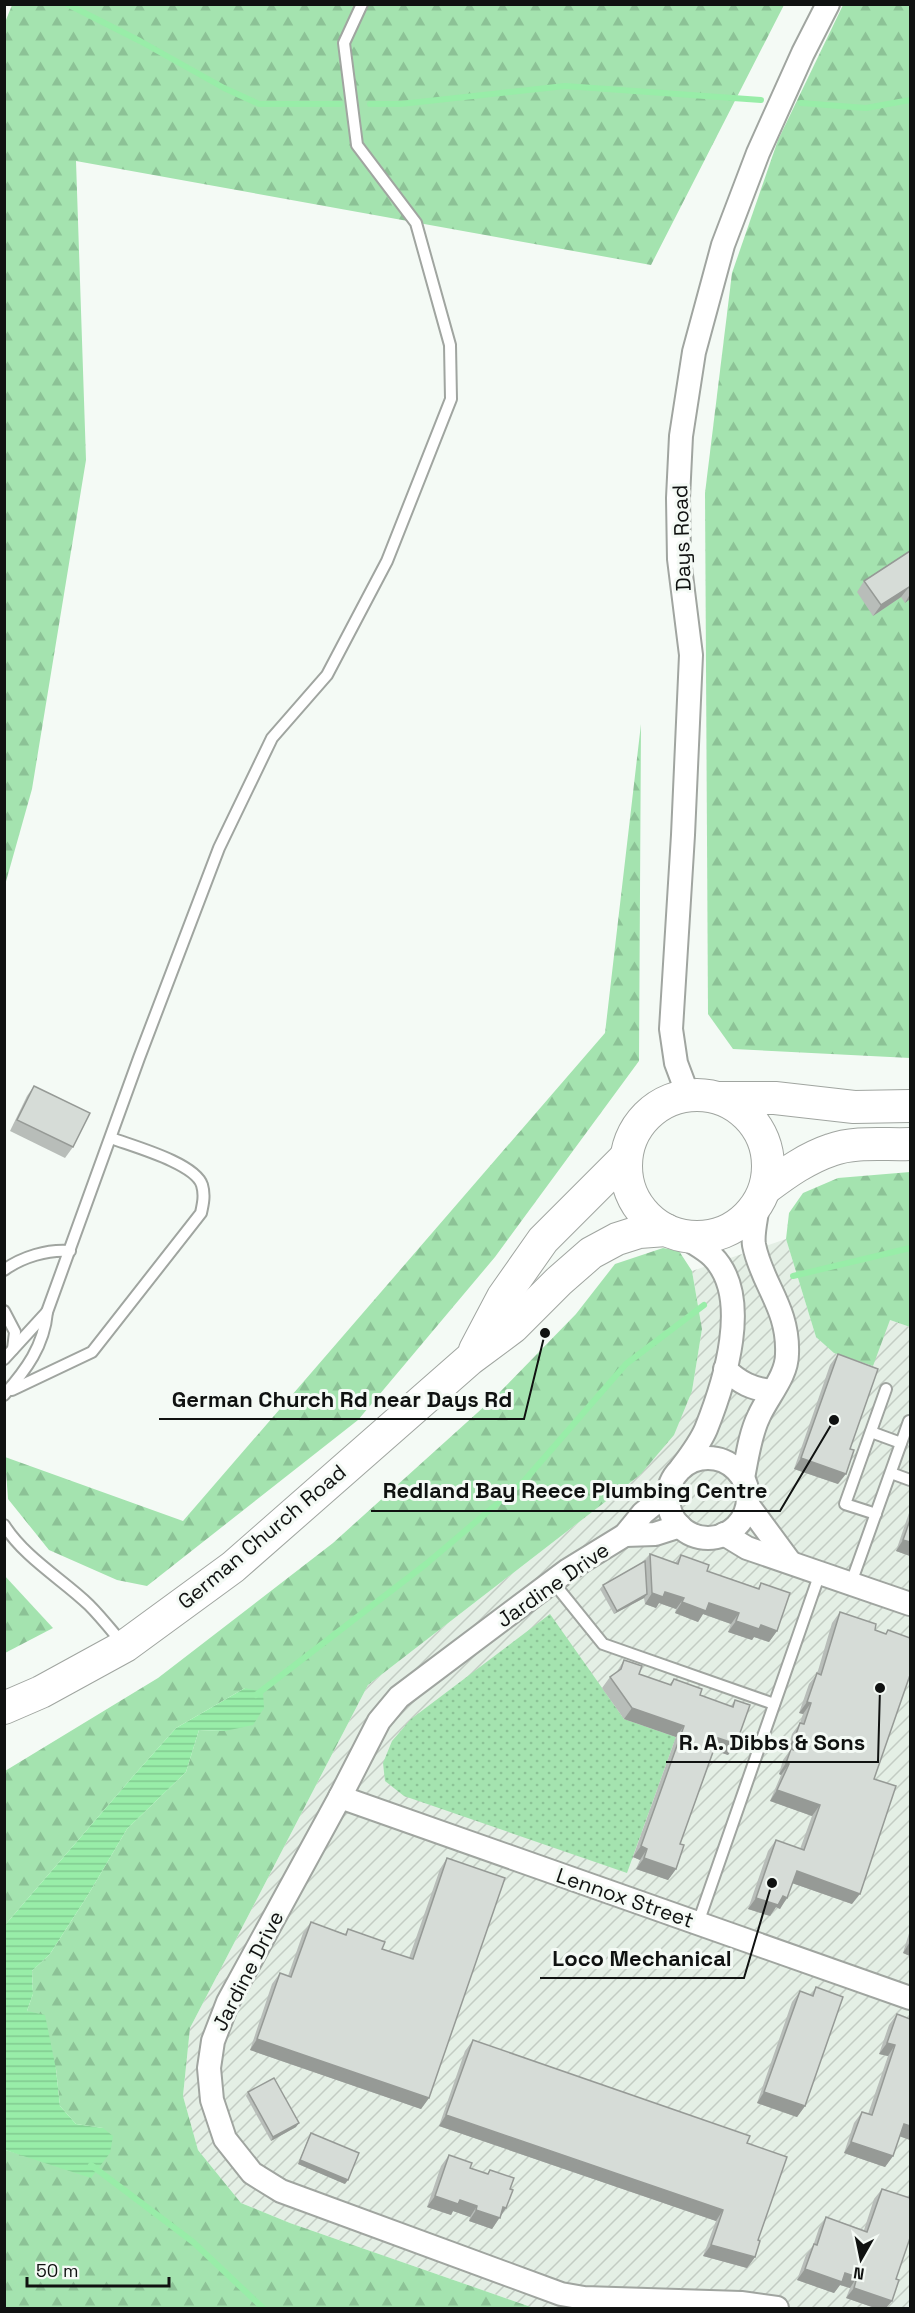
<svg xmlns="http://www.w3.org/2000/svg" width="915" height="2313" font-family="'Space Grotesk',sans-serif">
	<style>
		.industrial { fill: url(#industrial-furrows) }
		.grass { fill: url(#grass-dots) }
		.forest { fill: url(#forest-firs) }
		.water { fill: url(#water-rules) }
		.lines { fill: none; stroke-linecap: round; stroke-linejoin: round }
		.stream { stroke: #98eda8; stroke-width: 6 }
		.lane-casing { stroke: #a0a5a0; stroke-width: 14 }
		.street-casing { stroke: #a0a5a0; stroke-width: 26 }
		.secondary-casing { stroke: #a0a5a0; stroke-width: 34 }
		.lane { stroke: #fff; stroke-width: 10 }
		.street { stroke: #fff; stroke-width: 22 }
		.secondary { stroke: #fff; stroke-width: 32 }
		.wall { fill: #b8bdb9 }
		.shaded-wall { fill: #969a96 }
		.building { fill: #d6dcd7; stroke: #969a96; stroke-width: 1.5 }
		.labels { text-anchor: middle; stroke-width: 6; stroke-linejoin: round; paint-order: stroke }
		.street-label { font-size: 21px; fill: #101211; stroke: #f4faf5 }
		.leader { fill: none; stroke: #101211; stroke-width: 2 }
		.callout-dot { fill: #101211; stroke: #f4faf5; stroke-width: 2 }
		.callout-label { font-size: 22px; text-anchor: middle; font-weight: bold; fill: #101211; stroke: #f4faf5; stroke-width: 6; stroke-linejoin: round; paint-order: stroke }
	</style>
	<defs>
		<pattern id="industrial-furrows" width="10" height="10" patternUnits="userSpaceOnUse" patternTransform="scale(1.5)"><rect width="10" height="10" fill="#e4efe5"/><path d="M-1 1l2-2M0 10L10 0M9 11l2-2" fill="none" stroke="#c3ccc3"/></pattern>
		<pattern id="grass-dots" width="8" height="8" patternUnits="userSpaceOnUse" patternTransform="scale(1.5)"><rect width="8" height="8" fill="#a4e3af"/><path d="M2 2h.1M6 6h.1" fill="none" stroke="#8cc296" stroke-width="1.8" stroke-linecap="round"/></pattern>
		<pattern id="forest-firs" width="22" height="20" patternUnits="userSpaceOnUse" patternTransform="scale(1.5)"><rect width="22" height="20" fill="#a4e3af"/><path d="M5 1l3.5 6h-7zM16 11l3.5 6h-7z" fill="#8cc296"/></pattern>
		<pattern id="water-rules" width="6" height="5" patternUnits="userSpaceOnUse" patternTransform="scale(1.5)"><rect width="6" height="5" fill="#98eda8"/><path d="M0 2.5h6" fill="none" stroke="#82ca90"/></pattern>
	</defs>
	<rect width="100%" height="100%" fill="#f4faf5"/>
	<!-- industrial -->
	<path class="industrial" d="M786,1239L816,1337L890,1320L910,1327V2308H534L290,2223L241,2203L198,2150L183,2096L190,2028L368,1685L640,1475L692,1391L702,1329L692,1271Z"/>
	<!-- grass -->
	<path class="grass" d="M550,1614L624,1719L676,1737L627,1873L404,1796L385,1781L383,1763L392,1741L411,1719Z"/>
	<!-- forest -->
	<g class="forest">
		<path d="M12,5H784L651,265L76,161L86,460L32,789L5,885L4,25Z"/>
		<path d="M843,5H910V1058L733,1049L708,1014L705,493L732,273L778,140Z"/>
		<path d="M641,724L639,1061L495,1257L358,1420L147,1586L117,1580L49,1550L8,1499L5,1457L183,1521L605,1033Z"/>
		<path d="M910,1172V1327L890,1320L873,1366L834,1353L816,1337L786,1239L789,1213L803,1193L838,1178Z"/>
		<path d="M663,1248L679,1251L692,1271L702,1329L692,1391L674,1435L640,1475L368,1685L190,2028L183,2096L198,2150L241,2203L290,2223L534,2308H5V2150L27,2156L103,2128L76,2124L60,2106L56,2069L27,2011L33,1994L32,1971L50,1954L88,1895L127,1829L186,1772L199,1730L225,1731L245,1688L176,1728L135,1774L5,1925V1771L158,1678L333,1543L497,1395L576,1314L615,1264Z"/>
		<path d="M4,1575L53,1628L5,1653H4Z"/>
	</g>
	<!-- water -->
	<path class="water" d="M245,1688L263,1692L264,1708L253,1725L225,1731L199,1730L186,1772L127,1829L88,1895L50,1954L32,1971L33,1994L27,2011L45,2015L56,2069L60,2106L76,2124L103,2128L113,2136L110,2153L91,2178L5,2150V1925L135,1774L176,1728Z"/>
	<g class="lines">
		<!-- stream -->
		<g class="stream">
			<path d="M67,4L140,41L224,88L259,104H340"/>
			<path d="M801,103L866,108L910,100"/>
			<path d="M370,104H401L565,86L761,100"/>
			<path d="M793,1276L910,1248"/>
			<path d="M256,1695L426,1564L524,1481L626,1364L704,1305"/>
			<path d="M91,2165L193,2242L263,2308"/>
		</g>
		<defs>
			<g id="lane">
				<path d="M4,1270C22,1257 48,1249 70,1251"/>
				<path d="M4,1311L15,1332L13,1349"/>
				<path d="M4,1359L47,1312"/>
				<path d="M12,1390L92,1352L201,1213C203,1204 205,1195 202,1185C195,1163 132,1146 111,1138"/>
				<path d="M4,1395C26,1370 44,1346 47,1312L139,1058L219,848L272,738L327,675L387,561L451,399L450,345L416,223L357,145L344,43L362,4"/>
				<path d="M871,1432L901,1443"/>
				<path d="M891,1473L910,1480"/>
				<path d="M876,1514L845,1504L886,1389"/>
				<path d="M4,1525C25,1558 62,1579 89,1605C101,1617 112,1631 123,1644"/>
				<path d="M553,1582L603,1644L774,1704"/>
				<path d="M851,1583L909,1421L910,1422"/>
				<path d="M698,1923L820,1573"/>
			</g>
			<g id="street">
				<path d="M688,1095L676,1063L671,1029L683,835L691,655L679,559L678,498L681,436L694,352L723,245L758,153L803,53L828,4"/>
				<path d="M725,1369C740,1383 752,1389 772,1391"/>
				<circle cx="708" cy="1498" r="40"/>
				<path d="M681,1468C690,1456 700,1443 706,1429C724,1384 753,1296 712,1256C704,1248 691,1242 682,1235"/>
				<path d="M743,1478C747,1458 750,1434 759,1416C768,1396 787,1376 787,1354C789,1308 762,1285 754,1245C752,1233 757,1216 758,1204"/>
				<path d="M669,1492L643,1513L625,1535L568,1570L399,1697L379,1721L340,1797L228,2002L213,2041L209,2068L212,2100L225,2139L252,2173L281,2191L561,2294L584,2298L741,2303L777,2308"/>
				<path d="M748,1505L790,1562"/>
				<path d="M724,1534L747,1548L910,1604"/>
				<path d="M625,1535L655,1534L680,1526"/>
				<path d="M340,1797L910,1998"/>
			</g>
			<g id="secondary">
				<circle cx="697" cy="1166" r="71"/>
				<path d="M720,1098H775L854,1107L910,1106"/>
				<path d="M766,1188C786,1173 807,1158 831,1150C855,1141 885,1145 910,1144"/>
				<path d="M475,1350L503,1297L543,1240L626,1157"/>
				<path d="M4,1708L41,1692L125,1646L233,1567L470,1359L513,1327L559,1281L591,1253L617,1239L639,1232L666,1230"/>
			</g>
		</defs>
		<!-- lane casing -->
		<use href="#lane" class="lane-casing"/>
		<!-- street casing -->
		<use href="#street" class="street-casing"/>
		<!-- secondary casing -->
		<use href="#secondary" class="secondary-casing"/>
		<!-- lane -->
		<use href="#lane" class="lane"/>
		<!-- street -->
		<use href="#street" class="street"/>
		<!-- secondary -->
		<use href="#secondary" class="secondary"/>
	</g>
	<!-- wall -->
	<g class="wall">
		<path d="M910,551V599L905,603L901,597L873,616L857,592L864,581Z"/>
		<path d="M34,1086L73,1147L65,1158L10,1131L27,1096Z"/>
		<path d="M838,1354V1484L794,1469L830,1365Z"/>
		<path d="M910,1510V1556L896,1551Z"/>
		<path d="M650,1554L675,1563L681,1555L707,1571L758,1588L761,1583L777,1631L769,1642L754,1637L752,1640L728,1632L731,1624L703,1614L698,1622L675,1613L676,1609L659,1603L656,1608L645,1604L644,1598L614,1614L600,1589L603,1585L645,1561Z"/>
		<path d="M840,1612L875,1630L885,1634L888,1630L874,1779L852,1904L792,1883L780,1909L776,1907L770,1916L748,1909L768,1851L776,1840L800,1849L812,1816L770,1801L781,1775L779,1774L783,1760L791,1749L788,1748L792,1734L800,1723L803,1714L799,1713L809,1684L817,1674L832,1623Z"/>
		<path d="M624,1660L639,1674L669,1685L674,1679L700,1695L731,1706L735,1700L736,1744L728,1755L714,1750L680,1844L676,1869L668,1880L636,1869L640,1860L633,1857L676,1737L624,1719L602,1688L610,1677L616,1673Z"/>
		<path d="M447,1858L429,2098L421,2109L250,2050L272,1984L280,1973L288,1976L303,1933L311,1922L345,1934L348,1929L382,1949L409,1958L440,1869Z"/>
		<path d="M910,1930V1956L903,1953Z"/>
		<path d="M816,1987L805,2106L797,2117L757,2103L792,2002L800,1991L811,1995Z"/>
		<path d="M897,2014L910,2140L900,2136L893,2156L885,2167L844,2153L854,2123L862,2112L868,2114L888,2056L879,2054L889,2025Z"/>
		<path d="M473,2040L747,2143L758,2240L755,2257L747,2268L703,2256L716,2221L439,2126L465,2051Z"/>
		<path d="M248,2092L296,2127L271,2141L246,2096Z"/>
		<path d="M311,2133L345,2184L298,2164L309,2137Z"/>
		<path d="M449,2155L470,2168L487,2174L490,2170L510,2189L506,2208L492,2229L469,2221L470,2217L453,2211L451,2215L427,2207L441,2166Z"/>
		<path d="M882,2189L896,2279L892,2301L886,2308H875L846,2298L850,2288L840,2285L834,2293L797,2280L806,2255L813,2246L819,2228L826,2217L864,2230L874,2199Z"/>
	</g>
	<!-- shaded-wall -->
	<g class="shaded-wall">
		<path d="M909,587L901,597L873,616L881,605Z"/>
		<path d="M910,594V599L905,603Z"/>
		<path d="M801,1458L846,1474L838,1484L794,1469Z"/>
		<path d="M903,1540L910,1542V1556L896,1551Z"/>
		<path d="M665,1592L684,1598L676,1609L659,1603L656,1608L645,1604L652,1593Z"/>
		<path d="M647,1594L644,1598L614,1614L617,1611Z"/>
		<path d="M682,1602L709,1603L739,1613L731,1624L703,1614L698,1622L675,1613Z"/>
		<path d="M736,1621L761,1625L777,1631L769,1642L754,1637L752,1640L728,1632Z"/>
		<path d="M807,1702L811,1703L803,1714L799,1713Z"/>
		<path d="M632,1708L684,1726L676,1737L624,1719Z"/>
		<path d="M795,1737L798,1738L791,1749L788,1748Z"/>
		<path d="M718,1738L736,1744L728,1755L710,1749Z"/>
		<path d="M786,1763L789,1764L781,1775L779,1774Z"/>
		<path d="M777,1790L820,1805L812,1816L770,1801Z"/>
		<path d="M641,1846L647,1849L640,1860L633,1857Z"/>
		<path d="M644,1858L676,1869L668,1880L636,1869Z"/>
		<path d="M797,1871L860,1894L852,1904L789,1882Z"/>
		<path d="M783,1896L787,1898L780,1909L776,1907L770,1916L748,1909L756,1898Z"/>
		<path d="M910,1942V1956L903,1953Z"/>
		<path d="M257,2039L429,2098L421,2109L250,2050Z"/>
		<path d="M887,2043L895,2045L888,2056L879,2054Z"/>
		<path d="M764,2092L805,2106L797,2117L757,2103Z"/>
		<path d="M446,2115L723,2210L716,2221L439,2126Z"/>
		<path d="M299,2123L296,2127L271,2141L273,2137Z"/>
		<path d="M904,2124L910,2126V2140L896,2135Z"/>
		<path d="M851,2142L893,2156L885,2167L844,2153Z"/>
		<path d="M300,2160L348,2180L345,2184L298,2164Z"/>
		<path d="M435,2196L460,2200L477,2206L470,2217L453,2211L451,2215L427,2207Z"/>
		<path d="M503,2207L506,2208L492,2229L469,2221L476,2210Z"/>
		<path d="M711,2245L755,2257L747,2268L703,2256Z"/>
		<path d="M805,2269L845,2273L857,2277L850,2288L840,2285L834,2293L797,2280Z"/>
		<path d="M854,2288L892,2301L886,2308H875L846,2298Z"/>
	</g>
	<!-- building -->
	<g class="building">
		<path d="M910,551V589L909,587L881,605L864,581Z"/>
		<path d="M34,1086L90,1113L73,1147L17,1120Z"/>
		<path d="M838,1354L878,1369L850,1449L854,1450L846,1474L801,1458Z"/>
		<path d="M910,1520V1542L903,1540Z"/>
		<path d="M650,1554L678,1564L681,1555L709,1565L707,1571L759,1589L761,1583L790,1593L777,1631L761,1625L759,1629L736,1621L739,1613L709,1603L706,1611L682,1602L684,1598L665,1592L663,1597L652,1593Z"/>
		<path d="M645,1561L647,1594L617,1611L603,1585Z"/>
		<path d="M840,1612L876,1624L875,1630L886,1634L888,1630L910,1638V1675L874,1779L896,1786L860,1894L797,1871L787,1898L783,1896L778,1905L756,1898L776,1840L804,1850L820,1805L777,1790L789,1764L786,1763L791,1749L794,1750L798,1738L795,1737L800,1723L804,1724L811,1703L807,1702L817,1673L821,1675Z"/>
		<path d="M624,1660L642,1666L639,1674L671,1685L674,1679L702,1689L700,1695L733,1707L735,1700L750,1705L736,1744L718,1738L680,1844L684,1845L676,1869L644,1858L647,1849L641,1846L684,1726L632,1708L610,1677L621,1669Z"/>
		<path d="M447,1858L505,1878L429,2098L257,2039L280,1973L291,1977L311,1922L346,1935L348,1929L385,1942L382,1949L413,1959Z"/>
		<path d="M816,1987L843,1997L805,2106L764,2092L800,1991L813,1996Z"/>
		<path d="M897,2014L910,2019V2126L904,2124L893,2156L851,2142L862,2112L872,2115L895,2045L887,2043Z"/>
		<path d="M473,2040L750,2136L747,2143L787,2157L758,2240L760,2241L755,2257L711,2245L723,2210L446,2115Z"/>
		<path d="M274,2078L299,2123L273,2137L248,2092Z"/>
		<path d="M311,2133L359,2153L348,2180L300,2160Z"/>
		<path d="M449,2155L472,2163L470,2168L488,2174L490,2170L514,2178L510,2189L513,2190L506,2208L503,2207L500,2218L476,2210L477,2206L460,2200L458,2204L435,2196Z"/>
		<path d="M882,2189L910,2198V2238L896,2279L899,2280L892,2301L854,2288L857,2277L845,2273L842,2282L805,2269L814,2244L817,2245L826,2217L867,2232Z"/>
	</g>
	<g class="labels">
		<!-- street labels -->
		<g class="street-label">
			<text transform="translate(682 538) rotate(-92)" y="7">Days Road</text>
			<text transform="translate(262 1537) rotate(-40)" y="7">German Church Road</text>
			<text transform="translate(553 1585) rotate(-35)" y="7">Jardine Drive</text>
			<text transform="translate(625 1898) rotate(19)" y="7">Lennox Street</text>
			<text transform="translate(248 1971) rotate(-63)" y="7">Jardine Drive</text>
		</g>
	</g>
	<!-- callouts -->
	<path class="leader" d="M545 1333L524 1419H159M834 1420L780 1511H371M880 1688L878 1762H666M772 1883L744 1978H540"/>
	<g class="callout-dot">
		<circle cx="545" cy="1333" r="6"/>
		<circle cx="834" cy="1420" r="6"/>
		<circle cx="880" cy="1688" r="6"/>
		<circle cx="772" cy="1883" r="6"/>
	</g>
	<g class="callout-label">
		<text x="342" y="1407">German Church Rd near Days Rd</text>
		<text x="575" y="1498">Redland Bay Reece Plumbing Centre</text>
		<text x="772" y="1750">R. A. Dibbs &amp; Sons</text>
		<text x="642" y="1966">Loco Mechanical</text>
	</g>
	<!-- border -->
	<rect width="915" height="2313" fill="none" stroke="#101211" stroke-width="12"/>
	<!-- north arrow -->
	<g transform="translate(861 2259) rotate(189)" stroke="#f4faf5" stroke-width="4.5" paint-order="stroke">
	<path d="M0-4.5L10 22L0 15L-10 22Z" fill="#101211"/>
	<text y="-9" font-size="16" font-weight="bold" text-anchor="middle" fill="#101211">N</text>
	</g>
	<!-- scale -->
	<path d="M27 2277v9h142v-9" fill="none" stroke="#101211" stroke-width="3"/>
	<text x="36" y="2277" font-size="18" fill="#101211" stroke="#f4faf5" stroke-width="4.5" paint-order="stroke">50 m</text>
</svg>
